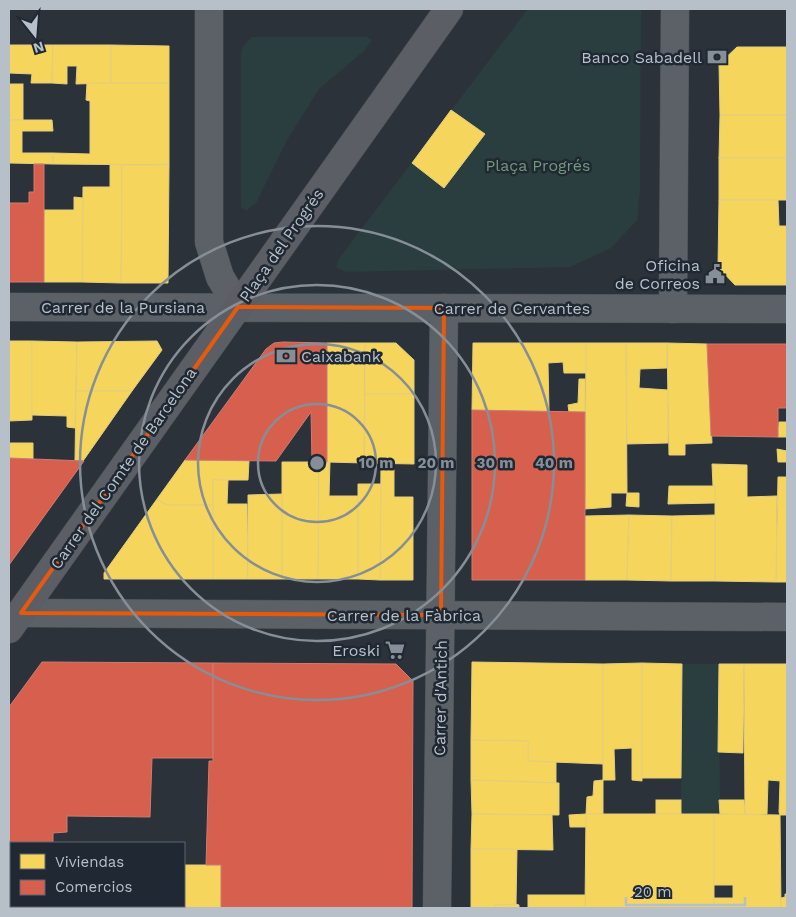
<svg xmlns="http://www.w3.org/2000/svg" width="796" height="917" font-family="'Work Sans',sans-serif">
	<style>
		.green { fill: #2a3e3f }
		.homes { fill: #f6d55c; stroke: #e3ce7d }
		.shops { fill: #d6604d; stroke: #cd7c72 }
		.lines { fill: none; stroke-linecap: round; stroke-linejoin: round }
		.street-casing { stroke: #4a4e54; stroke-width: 29 }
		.secondary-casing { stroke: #4a4e54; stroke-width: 29 }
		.street { stroke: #5c6067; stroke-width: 28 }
		.secondary { stroke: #5b5f65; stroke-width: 28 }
		.marked { fill: none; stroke: #e8590c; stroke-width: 4; stroke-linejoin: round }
		.ring { fill: none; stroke: #868e97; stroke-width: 2.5 }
		.labels { text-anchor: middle; stroke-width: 5; stroke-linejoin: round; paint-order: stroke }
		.poi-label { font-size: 16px; fill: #b7bfc9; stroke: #202933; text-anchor: end }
		.park-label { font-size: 16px; fill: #719877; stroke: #202933 }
		.street-label { font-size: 16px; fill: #b7bfc9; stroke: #202933 }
		.centre { fill: #868e97; stroke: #202933; stroke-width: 2.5 }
		.ring-label { font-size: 15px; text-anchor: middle; font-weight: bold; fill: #868e97; stroke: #202933; stroke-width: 5; stroke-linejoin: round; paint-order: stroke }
	</style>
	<rect width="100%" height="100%" fill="#2c3239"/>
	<!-- green -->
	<g class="green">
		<path d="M528,9H641L640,189L637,220L611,248L570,267L346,272L336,267L338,260Z"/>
		<path d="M252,37H367L372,40L364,51L319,89L287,140L256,203L246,211L241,207V56L242,48Z"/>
		<path d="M682,664H719L720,814H681Z"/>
	</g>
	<!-- homes -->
	<g class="homes">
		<path d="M9,45H53L52,83H31L32,74L9,73Z"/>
		<path d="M53,45H111V83L76,84L77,66H67V84L52,83Z"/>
		<path d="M111,45L169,46V83H111Z"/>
		<path d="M737,47H787V115H720L719,64Z"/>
		<path d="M87,83H169V165L53,164V153L90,154V101L86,100Z"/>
		<rect x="9" y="84" width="14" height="36"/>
		<path d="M451,110L485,134L444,188L412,163Z"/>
		<path d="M720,115H787V158H719Z"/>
		<path d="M9,120H52L53,131H22V153H53V164L9,163Z"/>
		<rect x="719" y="158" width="68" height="42"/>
		<path d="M110,164L122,165L121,283L82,282L83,187H110Z"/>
		<path d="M122,165H169L168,283H121Z"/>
		<path d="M74,197L83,198L82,282H44V210H74Z"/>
		<path d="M719,200H778L779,226H787V285H735L718,267Z"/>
		<path d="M9,341H32V420L9,421Z"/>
		<path d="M32,341L77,342L75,428L67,427V416L32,415Z"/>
		<path d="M157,341L162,350L132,391H76L77,342Z"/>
		<path d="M327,343H365L364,463L327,462Z"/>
		<path d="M365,343H396L414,360V394H365Z"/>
		<path d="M473,343H586V373H564L563,362L548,363L549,412L472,410Z"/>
		<path d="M586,343H626L627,493H611V507L585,509Z"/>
		<path d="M626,343H667V368L640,369L639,388L668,390V443L627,444Z"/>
		<path d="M667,343L707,344L712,443L685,444V455H669Z"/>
		<path d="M579,379H585V412H569L568,405L578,403Z"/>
		<path d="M76,391H132L83,461L75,460Z"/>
		<path d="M365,394H414V464L364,463Z"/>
		<path d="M779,422H787V437H778Z"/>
		<path d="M9,443H33V459L9,458Z"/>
		<path d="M777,449L787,451V462H778Z"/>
		<path d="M185,460L249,461L248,480H213V505H166L157,499Z"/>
		<path d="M282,462H319L318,579H282Z"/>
		<path d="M319,462H330L329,496H358V579H318Z"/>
		<path d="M381,463L394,464V497H413V580H380Z"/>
		<path d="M712,464L747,465V497L777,496L776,582L715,581V486H713Z"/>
		<path d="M778,477H787V582H776Z"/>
		<path d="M213,480H228L227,504H247L248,579H213Z"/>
		<path d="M358,484H381L380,580L358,579Z"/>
		<path d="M669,486H715V503L668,504Z"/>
		<path d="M627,493H639V507L626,506Z"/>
		<path d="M282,494V579H248V495Z"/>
		<path d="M157,499L166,505H213V579H104V573Z"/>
		<path d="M629,515L627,580H585V516Z"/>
		<path d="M629,515L672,516L671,581L627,580Z"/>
		<path d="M715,515V581H671L672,516Z"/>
		<path d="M472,662L603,664V764L528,761V741L471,740Z"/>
		<path d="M642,663V781L632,780V748L614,749L615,780H603V664Z"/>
		<path d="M642,663L682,664L681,778H642Z"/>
		<path d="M719,664H744L743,753L718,752Z"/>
		<path d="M744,664H787V815H780L779,812L780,781L768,780L767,814L745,815Z"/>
		<path d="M471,740L528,741V761L556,762V783L471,780Z"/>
		<path d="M471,780L559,783V815L472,814Z"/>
		<path d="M603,780V814H586L587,797L593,796L594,781Z"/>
		<rect x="656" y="800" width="25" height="14"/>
		<path d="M719,800H744L745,815L720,814Z"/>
		<path d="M472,814L552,815L553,850L471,849Z"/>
		<path d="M586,814H714V908H585Z"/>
		<path d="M586,814V827H570L569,815Z"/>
		<path d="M714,814L780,815L781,908H714V898H733V885H714Z"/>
		<path d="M471,849H517L516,904L495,905L496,908H471Z"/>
		<path d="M9,864H11V906H184V865H221V908H9Z"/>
		<path d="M785,894H787V908H781V898L785,897Z"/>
		<rect x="528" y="895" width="57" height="13"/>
		<path d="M495,905L516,904L519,905V908H487H496Z"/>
	</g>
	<!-- shops -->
	<g class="shops">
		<path d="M34,164H44V282H9V203H29V192H34Z"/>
		<path d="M283,342L327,343V462H312L311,412L276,461L185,460L266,349L274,343Z"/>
		<path d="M707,344H787V408H778V437L711,436Z"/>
		<path d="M472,410L585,412V580H472Z"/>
		<path d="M9,458L84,461L9,565Z"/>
		<path d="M42,662L213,663V758H152L150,817L67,816V832L53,833V843H11V849H9V707Z"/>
		<path d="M213,663L396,664L413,681L412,908H221V865H206L209,761H213Z"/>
	</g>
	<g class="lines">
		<defs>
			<g id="street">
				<path d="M209,9V242L220,277L238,307"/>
				<path d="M9,307L787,309"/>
				<path d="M673,309L675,9"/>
				<path d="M21,613L787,617"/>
				<path d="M437,908L444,308"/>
			</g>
			<path id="secondary" d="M9,629L449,9"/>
		</defs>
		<!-- street casing -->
		<use href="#street" class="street-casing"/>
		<!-- secondary casing -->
		<use href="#secondary" class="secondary-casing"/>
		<!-- street -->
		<use href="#street" class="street"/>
		<!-- secondary -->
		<use href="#secondary" class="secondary"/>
	</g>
	<!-- marked area -->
	<path class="marked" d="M238,307L444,308L441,615L21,613Z"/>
	<!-- distance rings -->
	<g class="ring">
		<circle cx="317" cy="463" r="59"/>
		<circle cx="317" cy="463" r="119"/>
		<circle cx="317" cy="463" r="178"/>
		<circle cx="317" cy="463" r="237"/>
	</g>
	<!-- icons -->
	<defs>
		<symbol id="bank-bare" viewBox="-9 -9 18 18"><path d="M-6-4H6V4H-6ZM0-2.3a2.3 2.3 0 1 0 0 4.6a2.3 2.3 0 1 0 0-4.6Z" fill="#868e97" stroke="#202933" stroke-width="2.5" paint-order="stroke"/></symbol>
		<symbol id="civic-bare" viewBox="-9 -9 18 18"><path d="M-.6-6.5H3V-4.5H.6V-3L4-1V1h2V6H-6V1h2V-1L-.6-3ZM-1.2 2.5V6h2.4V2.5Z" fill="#868e97" stroke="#202933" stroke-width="2.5" paint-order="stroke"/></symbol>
		<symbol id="supermarket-bare" viewBox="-9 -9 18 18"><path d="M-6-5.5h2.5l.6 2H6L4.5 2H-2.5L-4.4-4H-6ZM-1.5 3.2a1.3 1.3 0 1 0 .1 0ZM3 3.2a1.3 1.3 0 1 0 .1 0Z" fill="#868e97" stroke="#202933" stroke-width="2.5" paint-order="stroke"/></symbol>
	</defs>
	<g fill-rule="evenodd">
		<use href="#bank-bare" x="703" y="43" width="28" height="28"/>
		<use href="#civic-bare" x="701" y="260" width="28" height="28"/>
		<use href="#bank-bare" x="272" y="342" width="28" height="28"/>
		<use href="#supermarket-bare" x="381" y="636" width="28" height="28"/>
	</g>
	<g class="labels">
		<!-- poi labels -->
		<g class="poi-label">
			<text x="702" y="63">Banco Sabadell</text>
			<text x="700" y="271">Oficina<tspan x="700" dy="18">de Correos</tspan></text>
			<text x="301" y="362" text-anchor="start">Caixabank</text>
			<text x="380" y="656">Eroski</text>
		</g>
		<!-- park labels -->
		<g class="park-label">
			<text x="538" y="171">Plaça Progrés</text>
		</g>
		<!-- street labels -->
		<g class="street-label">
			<text transform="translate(281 245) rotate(-55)" y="6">Plaça del Progrés</text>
			<text x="123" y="313">Carrer de la Pursiana</text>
			<text x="512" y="314">Carrer de Cervantes</text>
			<text transform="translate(123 468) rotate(-55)" y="6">Carrer del Comte de Barcelona</text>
			<text x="404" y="621">Carrer de la Fàbrica</text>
			<text transform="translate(440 698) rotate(-89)" y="6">Carrer d'Antich</text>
		</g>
	</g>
	<circle cx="317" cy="463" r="8" class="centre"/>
	<g class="ring-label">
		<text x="376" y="468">10 m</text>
		<text x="436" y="468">20 m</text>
		<text x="495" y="468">30 m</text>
		<text x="554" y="468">40 m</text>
	</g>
	<!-- border -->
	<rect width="796" height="917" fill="none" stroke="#b7bfc9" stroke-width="20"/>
	<!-- legend -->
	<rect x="10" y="842" width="175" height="65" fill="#202933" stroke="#5c656f"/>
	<rect x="20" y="854" width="25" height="15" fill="#f6d55c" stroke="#5c656f"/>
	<text x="55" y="867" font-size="15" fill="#b7bfc9">Viviendas</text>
	<rect x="20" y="880" width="25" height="15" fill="#d6604d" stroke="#5c656f"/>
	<text x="55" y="892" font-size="15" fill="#b7bfc9">Comercios</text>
	<!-- north arrow -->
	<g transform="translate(35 35) rotate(163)" stroke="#202933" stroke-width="4" paint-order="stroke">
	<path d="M0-4L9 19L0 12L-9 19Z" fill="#b7bfc9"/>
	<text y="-8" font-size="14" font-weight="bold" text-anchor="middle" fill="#b7bfc9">N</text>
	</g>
	<!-- scale -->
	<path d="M626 897v8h119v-8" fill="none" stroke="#b7bfc9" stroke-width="2.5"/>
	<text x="634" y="897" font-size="15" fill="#b7bfc9" stroke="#202933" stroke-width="4" paint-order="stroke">20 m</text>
</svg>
